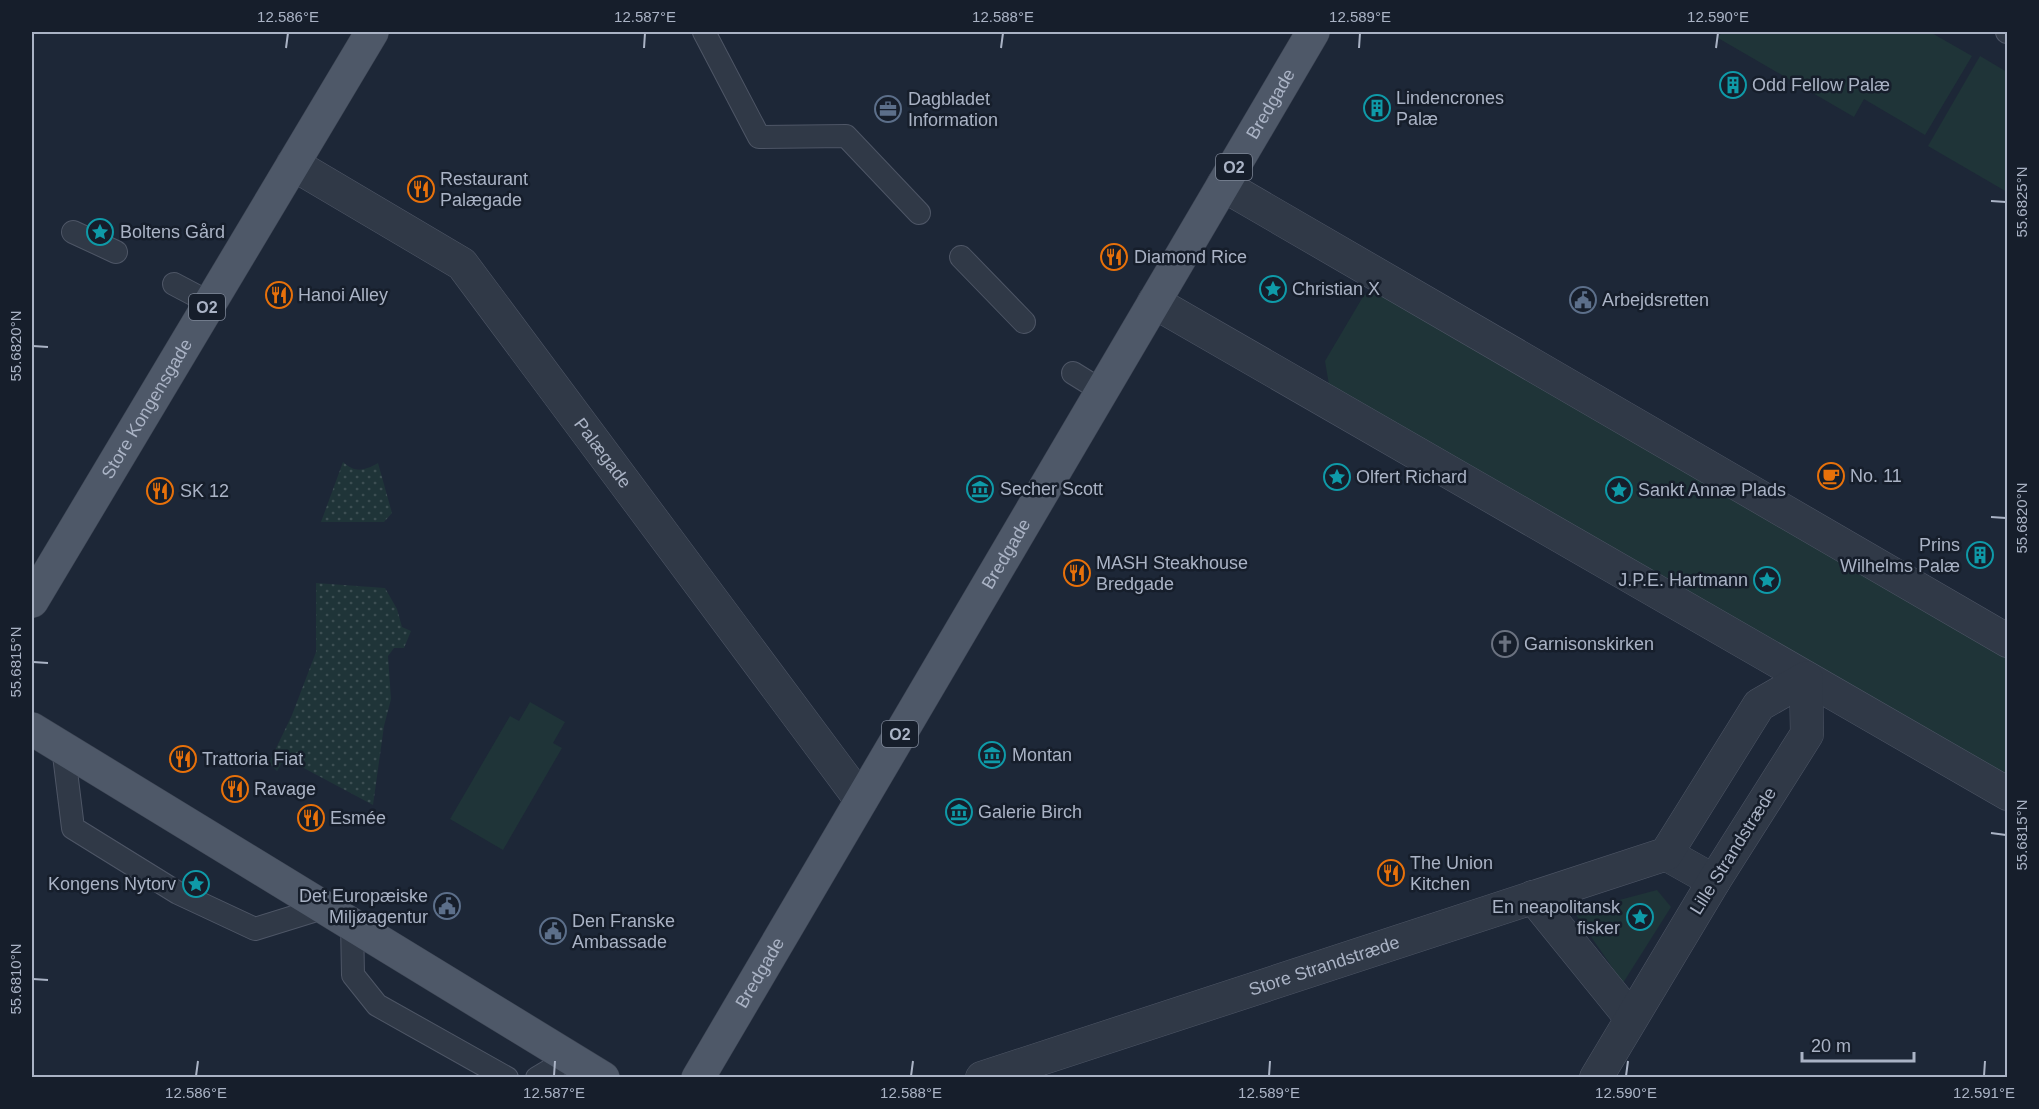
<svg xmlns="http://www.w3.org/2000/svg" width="2039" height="1109" font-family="Arial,sans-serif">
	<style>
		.park { fill: #1f3438 }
		.garden { fill: url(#garden-dots) }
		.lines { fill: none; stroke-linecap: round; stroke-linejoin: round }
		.lane-casing { stroke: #4e5666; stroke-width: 24 }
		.street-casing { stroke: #4e5666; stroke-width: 34 }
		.primary-casing { stroke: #3a4251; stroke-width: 34 }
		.lane { stroke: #303947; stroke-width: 22 }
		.street { stroke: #303947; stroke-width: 33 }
		.primary { stroke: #4e5868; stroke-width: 33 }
		.ticks { fill: none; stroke: #aab3c5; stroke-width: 2 }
		.labels { text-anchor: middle; stroke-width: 5; stroke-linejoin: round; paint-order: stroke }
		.shield { fill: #161e2b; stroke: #7e8697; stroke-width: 1.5 }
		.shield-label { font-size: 16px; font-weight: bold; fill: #aab3c5 }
		.poi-label { font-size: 18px; fill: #aab3c5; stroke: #161e2b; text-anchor: start }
		.street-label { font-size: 18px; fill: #aab3c5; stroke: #161e2b }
		.neatline { fill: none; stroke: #aab3c5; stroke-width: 2 }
		.ticks-label { font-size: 15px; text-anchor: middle; fill: #aab3c5 }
	</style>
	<defs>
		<pattern id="garden-dots" width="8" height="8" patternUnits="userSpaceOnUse" patternTransform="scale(1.5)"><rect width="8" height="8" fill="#1f3438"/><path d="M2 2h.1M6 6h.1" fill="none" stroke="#3d4f53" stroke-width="1.8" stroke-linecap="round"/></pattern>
	</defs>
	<rect width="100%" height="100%" fill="#1d2737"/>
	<!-- park -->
	<g class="park">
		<path d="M1722,32H1930L1972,56L1925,135L1864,99L1854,117L1718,38Z"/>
		<path d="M1980,56L2007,72V192L1928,146Z"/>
		<path d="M1379,293L2007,657V781L1329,385L1325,361L1364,295Z"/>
		<path d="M530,702L565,722L553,743L562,748L503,850L450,819L510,716L519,721Z"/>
		<path d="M1657,890L1671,907L1623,983L1574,912Z"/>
	</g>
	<!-- garden -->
	<g class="garden">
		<path d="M343,462C355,473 364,471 378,463L392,513L384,522H321Z"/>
		<path d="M316,583L385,588L397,609L402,627L411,631L404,648H394L388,656L391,699L384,726L373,805L285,758L277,771L269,763L292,715L316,652Z"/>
	</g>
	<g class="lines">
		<defs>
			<g id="lane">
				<path d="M704,32L759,137L846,136L919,213"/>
				<path d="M2007,32H2008"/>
				<path d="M73,232L116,252"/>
				<path d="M961,257L1024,322"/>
				<path d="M174,284L210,303"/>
				<path d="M1073,373L1102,391"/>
				<path d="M63,747L73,828L178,893L255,929L326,907"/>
				<path d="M352,923L353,975L377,1005L507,1078"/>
				<path d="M537,1078L572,1057"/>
			</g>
			<g id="street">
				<path id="s1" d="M293,164L462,264L861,800"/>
				<path d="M1223,185L2008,641"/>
				<path d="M1154,302L2008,794"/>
				<path d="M1666,854L1714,881"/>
				<path d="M1533,897L1631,1018"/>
				<path id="s2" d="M982,1078L1666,854L1759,705L1806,678L1807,734L1714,881L1596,1078"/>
			</g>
			<g id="primary">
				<path id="s3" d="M32,601L372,32"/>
				<path d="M32,729L603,1078"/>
				<path id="s4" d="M698,1078L1313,32"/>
			</g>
		</defs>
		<!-- lane casing -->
		<use href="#lane" class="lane-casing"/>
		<!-- street casing -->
		<use href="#street" class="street-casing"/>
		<!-- primary casing -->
		<use href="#primary" class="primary-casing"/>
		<!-- lane -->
		<use href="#lane" class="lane"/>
		<!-- street -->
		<use href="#street" class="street"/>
		<!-- primary -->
		<use href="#primary" class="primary"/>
	</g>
	<!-- ticks -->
	<path class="ticks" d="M286,48L288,33M644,48L645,33M1001,48L1003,33M1359,48L1360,33M1716,48L1718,33M1991,201L2006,202M33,346L48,347M1991,517L2006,518M33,662L48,663M1991,833L2006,835M33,979L48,980M196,1076L198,1061M554,1076L555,1061M911,1076L913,1061M1269,1076L1270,1061M1626,1076L1628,1061M1984,1076L1985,1061"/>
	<!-- icons -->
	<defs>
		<symbol id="building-ring" viewBox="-11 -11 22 22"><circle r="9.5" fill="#161e2b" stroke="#0f9aa8" stroke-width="1.5"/><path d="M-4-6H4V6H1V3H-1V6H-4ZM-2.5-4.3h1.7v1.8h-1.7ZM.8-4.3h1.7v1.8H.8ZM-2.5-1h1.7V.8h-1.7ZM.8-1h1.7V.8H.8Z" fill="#0f9aa8"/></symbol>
		<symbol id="office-ring" viewBox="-11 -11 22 22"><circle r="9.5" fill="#161e2b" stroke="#5c6f8a" stroke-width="1.5"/><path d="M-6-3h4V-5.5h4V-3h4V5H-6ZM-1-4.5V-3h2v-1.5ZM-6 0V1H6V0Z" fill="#5c6f8a"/></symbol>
		<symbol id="restaurant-ring" viewBox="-11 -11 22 22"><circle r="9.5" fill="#161e2b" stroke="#e8710a" stroke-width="1.5"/><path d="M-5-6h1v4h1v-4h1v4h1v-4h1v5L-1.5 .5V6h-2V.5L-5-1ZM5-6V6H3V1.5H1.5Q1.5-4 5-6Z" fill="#e8710a"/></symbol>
		<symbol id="sight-ring" viewBox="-11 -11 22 22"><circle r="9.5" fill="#161e2b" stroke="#0f9aa8" stroke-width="1.5"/><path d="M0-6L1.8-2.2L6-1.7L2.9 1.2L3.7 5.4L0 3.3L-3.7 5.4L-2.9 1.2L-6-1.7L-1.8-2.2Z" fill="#0f9aa8"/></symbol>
		<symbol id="civic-ring" viewBox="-11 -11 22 22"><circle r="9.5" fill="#161e2b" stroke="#5c6f8a" stroke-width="1.5"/><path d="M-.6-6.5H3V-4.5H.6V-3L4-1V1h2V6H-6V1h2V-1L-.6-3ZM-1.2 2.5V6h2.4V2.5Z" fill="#5c6f8a"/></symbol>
		<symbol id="cafe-ring" viewBox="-11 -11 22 22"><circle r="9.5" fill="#161e2b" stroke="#e8710a" stroke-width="1.5"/><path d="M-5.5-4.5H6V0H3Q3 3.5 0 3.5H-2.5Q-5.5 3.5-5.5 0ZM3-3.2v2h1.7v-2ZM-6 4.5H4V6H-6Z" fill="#e8710a"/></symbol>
		<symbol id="museum-ring" viewBox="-11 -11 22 22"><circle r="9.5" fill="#161e2b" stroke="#0f9aa8" stroke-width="1.5"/><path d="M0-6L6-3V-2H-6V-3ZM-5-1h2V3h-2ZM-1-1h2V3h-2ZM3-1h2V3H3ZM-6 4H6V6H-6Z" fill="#0f9aa8"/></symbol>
		<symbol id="church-ring" viewBox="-11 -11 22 22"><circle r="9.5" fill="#161e2b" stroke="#6b7280" stroke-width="1.5"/><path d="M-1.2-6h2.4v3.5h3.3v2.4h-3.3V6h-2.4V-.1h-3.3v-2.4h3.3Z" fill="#6b7280"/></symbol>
	</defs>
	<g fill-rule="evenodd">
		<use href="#building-ring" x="1718" y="70" width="30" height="30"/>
		<use href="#building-ring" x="1362" y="93" width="30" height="30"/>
		<use href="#office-ring" x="873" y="94" width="30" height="30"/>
		<use href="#restaurant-ring" x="406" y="174" width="30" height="30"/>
		<use href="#sight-ring" x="85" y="217" width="30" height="30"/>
		<use href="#restaurant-ring" x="1099" y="242" width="30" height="30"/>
		<use href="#sight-ring" x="1258" y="274" width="30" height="30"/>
		<use href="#restaurant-ring" x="264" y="280" width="30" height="30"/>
		<use href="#civic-ring" x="1568" y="285" width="30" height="30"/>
		<use href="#cafe-ring" x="1816" y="461" width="30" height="30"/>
		<use href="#sight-ring" x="1322" y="462" width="30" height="30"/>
		<use href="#museum-ring" x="965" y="474" width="30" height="30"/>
		<use href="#sight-ring" x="1604" y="475" width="30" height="30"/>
		<use href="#restaurant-ring" x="145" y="476" width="30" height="30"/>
		<use href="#building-ring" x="1965" y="540" width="30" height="30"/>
		<use href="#restaurant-ring" x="1062" y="558" width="30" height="30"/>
		<use href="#sight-ring" x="1752" y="565" width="30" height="30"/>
		<use href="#church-ring" x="1490" y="629" width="30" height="30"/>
		<use href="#museum-ring" x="977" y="740" width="30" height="30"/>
		<use href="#restaurant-ring" x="168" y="744" width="30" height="30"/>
		<use href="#restaurant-ring" x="220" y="774" width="30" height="30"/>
		<use href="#museum-ring" x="944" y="797" width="30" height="30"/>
		<use href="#restaurant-ring" x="296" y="803" width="30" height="30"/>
		<use href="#restaurant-ring" x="1376" y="858" width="30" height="30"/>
		<use href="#sight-ring" x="181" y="869" width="30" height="30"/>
		<use href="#civic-ring" x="432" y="891" width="30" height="30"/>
		<use href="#sight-ring" x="1625" y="902" width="30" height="30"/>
		<use href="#civic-ring" x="538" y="916" width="30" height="30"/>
	</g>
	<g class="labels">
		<!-- shield labels -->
		<g class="shield">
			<rect x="1216" y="154" width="36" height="26" rx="4.5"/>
			<rect x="189" y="294" width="36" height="26" rx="4.5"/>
			<rect x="882" y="721" width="36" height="26" rx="4.5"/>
		</g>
		<g class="shield-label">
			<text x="1234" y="173">O2</text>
			<text x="207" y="313">O2</text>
			<text x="900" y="740">O2</text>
		</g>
		<!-- poi labels -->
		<g class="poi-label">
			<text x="1752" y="91">Odd Fellow Palæ</text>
			<text x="1396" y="104">Lindencrones<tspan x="1396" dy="21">Palæ</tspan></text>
			<text x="908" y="105">Dagbladet<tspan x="908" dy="21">Information</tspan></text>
			<text x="440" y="185">Restaurant<tspan x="440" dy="21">Palægade</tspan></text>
			<text x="120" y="238">Boltens Gård</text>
			<text x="1134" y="263">Diamond Rice</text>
			<text x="1292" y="295">Christian X</text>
			<text x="298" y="301">Hanoi Alley</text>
			<text x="1602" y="306">Arbejdsretten</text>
			<text x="1850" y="482">No. 11</text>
			<text x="1356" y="483">Olfert Richard</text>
			<text x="1000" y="495">Secher Scott</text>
			<text x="1638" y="496">Sankt Annæ Plads</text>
			<text x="180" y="497">SK 12</text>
			<text x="1960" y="551" text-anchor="end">Prins<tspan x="1960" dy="21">Wilhelms Palæ</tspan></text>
			<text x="1096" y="569">MASH Steakhouse<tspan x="1096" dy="21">Bredgade</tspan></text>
			<text x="1748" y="586" text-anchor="end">J.P.E. Hartmann</text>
			<text x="1524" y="650">Garnisonskirken</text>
			<text x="1012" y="761">Montan</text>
			<text x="202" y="765">Trattoria Fiat</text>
			<text x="254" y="795">Ravage</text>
			<text x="978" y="818">Galerie Birch</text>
			<text x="330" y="824">Esmée</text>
			<text x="1410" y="869">The Union<tspan x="1410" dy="21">Kitchen</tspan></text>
			<text x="176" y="890" text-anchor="end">Kongens Nytorv</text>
			<text x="428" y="902" text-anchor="end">Det Europæiske<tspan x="428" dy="21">Miljøagentur</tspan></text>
			<text x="1620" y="913" text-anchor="end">En neapolitansk<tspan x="1620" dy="21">fisker</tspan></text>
			<text x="572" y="927">Den Franske<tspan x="572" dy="21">Ambassade</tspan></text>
		</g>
		<!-- street labels -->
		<g class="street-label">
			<text dy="6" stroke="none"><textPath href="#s4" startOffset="1130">Bredgade</textPath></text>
			<text dy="6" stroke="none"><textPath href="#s3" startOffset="224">Store Kongensgade</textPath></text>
			<text dy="6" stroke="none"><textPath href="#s1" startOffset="432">Palægade</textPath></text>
			<text dy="6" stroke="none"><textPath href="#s4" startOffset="608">Bredgade</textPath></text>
			<text transform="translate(1733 851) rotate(-58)" y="6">Lille Strandstræde</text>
			<text dy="6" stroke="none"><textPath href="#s2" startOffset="360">Store Strandstræde</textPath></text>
			<text dy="6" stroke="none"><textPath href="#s4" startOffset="122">Bredgade</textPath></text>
		</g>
	</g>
	<!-- border -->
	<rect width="2039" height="1109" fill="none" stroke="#161e2b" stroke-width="66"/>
	<!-- scale -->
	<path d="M1802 1052v9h112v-9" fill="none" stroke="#aab3c5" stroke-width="3"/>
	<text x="1811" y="1052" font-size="18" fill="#aab3c5" stroke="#161e2b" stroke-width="4.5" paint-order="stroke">20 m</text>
	<rect x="33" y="33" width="1973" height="1043" class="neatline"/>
	<g class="ticks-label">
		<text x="288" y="22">12.586°E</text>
		<text x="645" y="22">12.587°E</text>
		<text x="1003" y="22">12.588°E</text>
		<text x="1360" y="22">12.589°E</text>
		<text x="1718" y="22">12.590°E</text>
		<text transform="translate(2022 202) rotate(-90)" y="5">55.6825°N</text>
		<text transform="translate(16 346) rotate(-90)" y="5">55.6820°N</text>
		<text transform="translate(2022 518) rotate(-90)" y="5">55.6820°N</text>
		<text transform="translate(16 662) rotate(-90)" y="5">55.6815°N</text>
		<text transform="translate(2022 835) rotate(-90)" y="5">55.6815°N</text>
		<text transform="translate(16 979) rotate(-90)" y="5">55.6810°N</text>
		<text x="196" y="1098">12.586°E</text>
		<text x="554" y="1098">12.587°E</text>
		<text x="911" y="1098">12.588°E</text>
		<text x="1269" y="1098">12.589°E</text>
		<text x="1626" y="1098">12.590°E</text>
		<text x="1984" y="1098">12.591°E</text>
	</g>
</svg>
